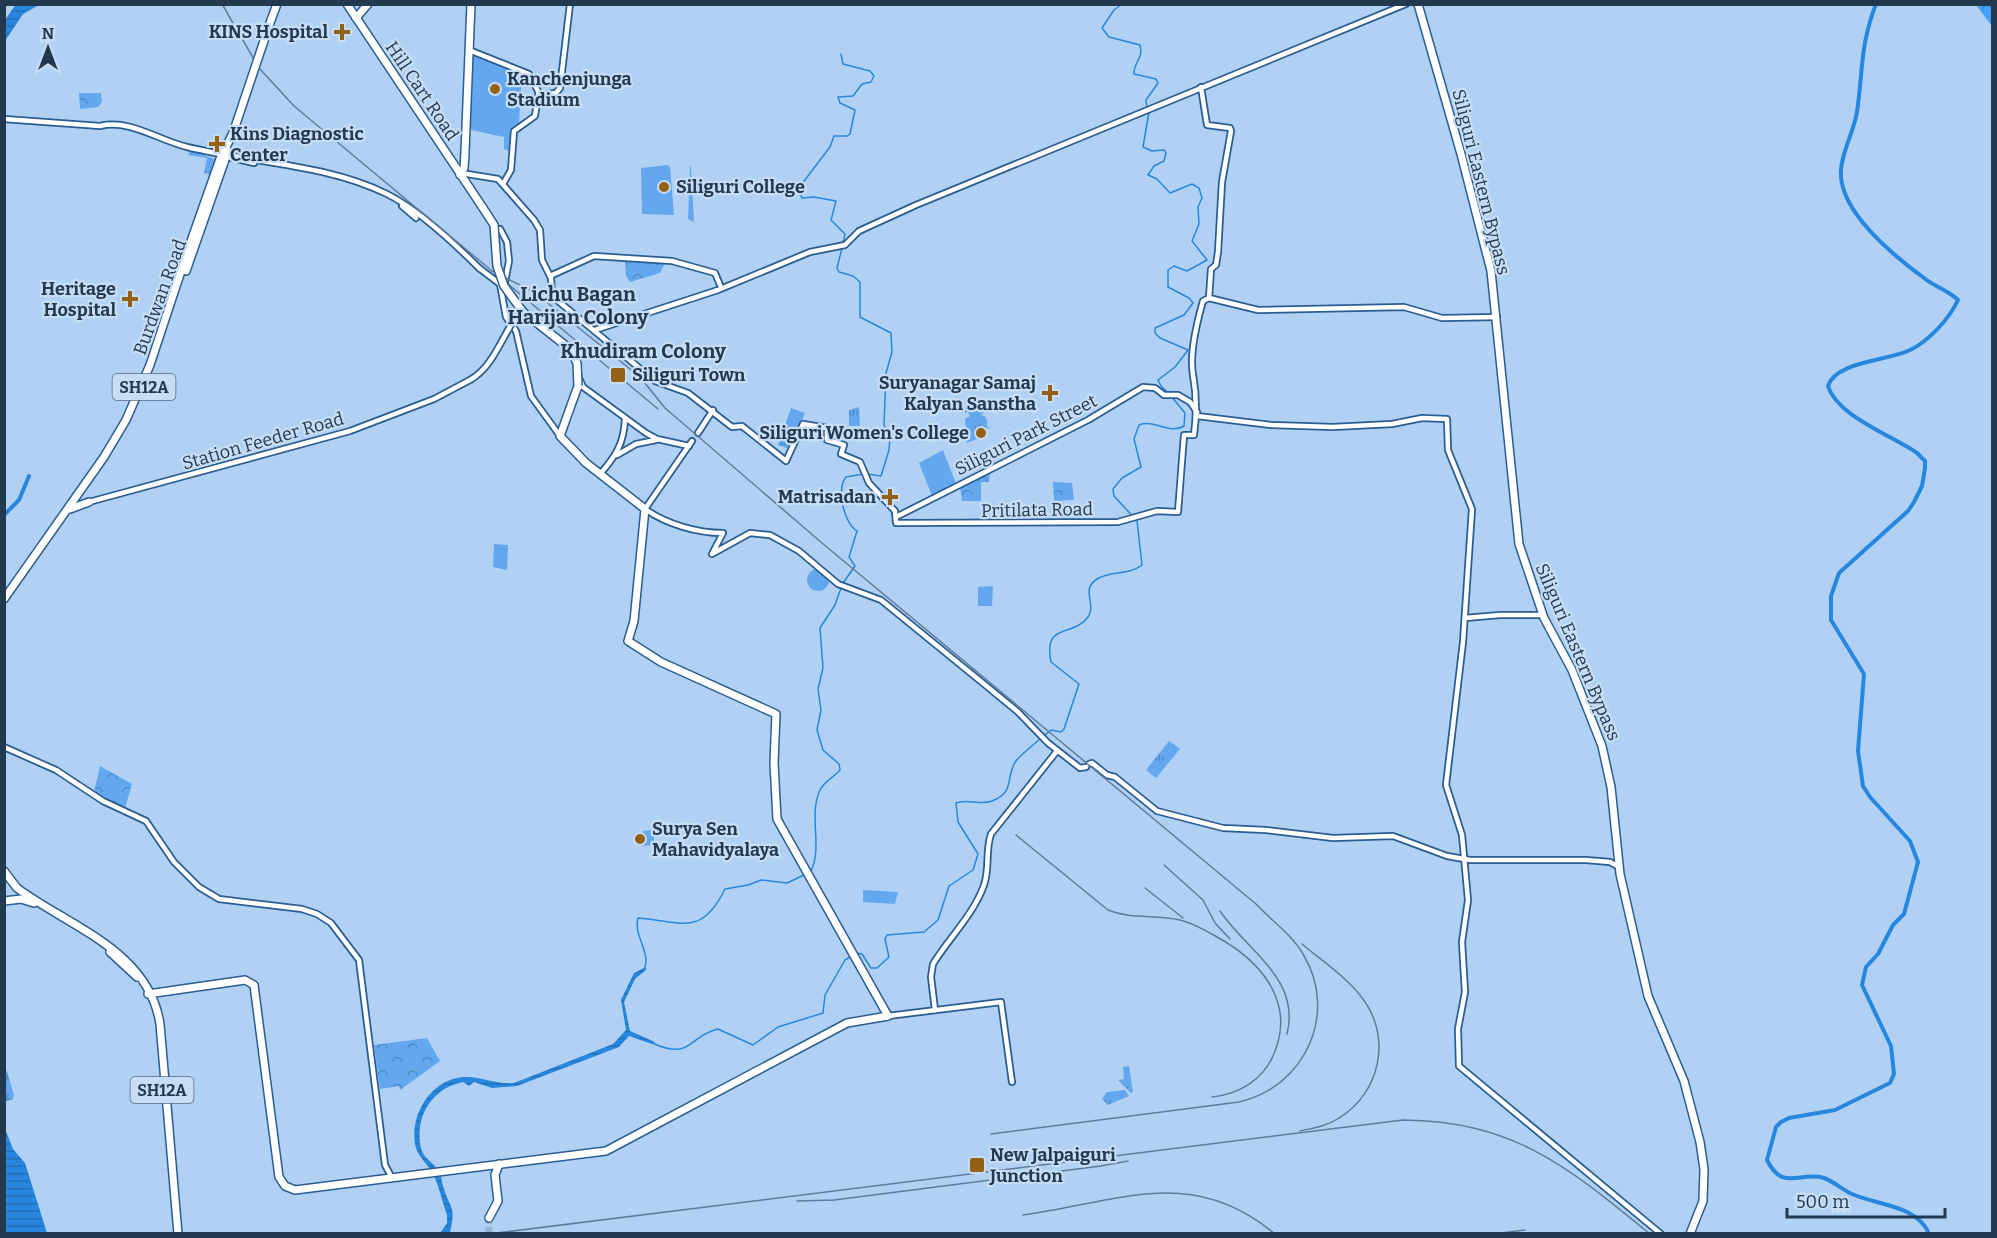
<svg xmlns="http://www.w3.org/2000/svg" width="1997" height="1238" font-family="Bitter,serif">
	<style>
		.grass { fill: url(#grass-tufts) }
		.forest { fill: url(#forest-crowns) }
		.wetland { fill: url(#wetland-marsh) }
		.park { fill: url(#park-crowns) }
		.pitch { fill: #63a8ef }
		.water { fill: url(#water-rules) }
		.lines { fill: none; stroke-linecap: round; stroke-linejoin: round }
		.stream { stroke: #2787de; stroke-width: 1.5 }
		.river { stroke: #2787de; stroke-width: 4 }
		.major-tunnel { stroke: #94b3d3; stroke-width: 7; stroke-dasharray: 7 3.5; stroke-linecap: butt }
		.minor-casing { stroke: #2a5d91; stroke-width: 8 }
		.major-casing { stroke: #2a5d91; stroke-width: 10 }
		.minor { stroke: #fff; stroke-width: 4.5 }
		.major { stroke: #fff; stroke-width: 7 }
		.rail { stroke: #607b97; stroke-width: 1.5 }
		.minor-bridge-casing { stroke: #2a5d91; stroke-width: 8; stroke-linecap: butt }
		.major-bridge-casing { stroke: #2a5d91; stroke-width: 10; stroke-linecap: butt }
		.minor-bridge { stroke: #fff; stroke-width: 4.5 }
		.major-bridge { stroke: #fff; stroke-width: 7 }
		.poi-dot { fill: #946114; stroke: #c7ddf5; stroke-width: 2 }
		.labels { text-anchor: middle; stroke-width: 4.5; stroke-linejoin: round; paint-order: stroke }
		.shield { fill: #c7ddf5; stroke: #546a82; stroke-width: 1.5 }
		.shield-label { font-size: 16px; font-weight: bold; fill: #223950 }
		.poi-label { font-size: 18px; font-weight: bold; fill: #223950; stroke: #c7ddf5; text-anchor: start }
		.street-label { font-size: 18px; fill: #223950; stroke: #c7ddf5 }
		.neighbourhood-label { font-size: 20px; font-weight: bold; fill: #223950; stroke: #c7ddf5 }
	</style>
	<defs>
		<pattern id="grass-tufts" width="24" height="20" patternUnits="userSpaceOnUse" patternTransform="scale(1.5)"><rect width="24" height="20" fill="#63a8ef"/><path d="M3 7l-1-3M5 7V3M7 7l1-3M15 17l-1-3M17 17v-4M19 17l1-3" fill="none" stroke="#518ac4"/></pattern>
		<pattern id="forest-crowns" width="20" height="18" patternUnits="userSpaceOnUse" patternTransform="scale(1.5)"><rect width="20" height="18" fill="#44a0f9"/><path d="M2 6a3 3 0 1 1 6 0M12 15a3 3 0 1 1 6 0" fill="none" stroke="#3883cc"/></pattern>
		<pattern id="wetland-marsh" width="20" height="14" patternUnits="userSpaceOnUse" patternTransform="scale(1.5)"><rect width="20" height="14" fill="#63a8ef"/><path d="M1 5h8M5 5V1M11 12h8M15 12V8" fill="none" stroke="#518ac4"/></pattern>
		<pattern id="park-crowns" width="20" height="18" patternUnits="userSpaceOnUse" patternTransform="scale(1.5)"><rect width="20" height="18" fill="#63a8ef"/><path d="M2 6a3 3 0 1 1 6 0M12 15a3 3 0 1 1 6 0" fill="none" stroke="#518ac4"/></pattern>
		<pattern id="water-rules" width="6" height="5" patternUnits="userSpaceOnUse" patternTransform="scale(1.5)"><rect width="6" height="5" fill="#2787de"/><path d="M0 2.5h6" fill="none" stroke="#216fb6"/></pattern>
	</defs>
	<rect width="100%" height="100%" fill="#b1d1f4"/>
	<!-- grass -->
	<g class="grass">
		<path d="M190,151L215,159L210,174L204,173L207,158L188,155Z"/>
		<path d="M965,406L986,411L979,416L984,414L982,416H985L988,423L985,424L988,425L986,428L993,426L982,431L984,436L967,443L965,419L970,416L968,412L965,413Z"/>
		<path d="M859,407L860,426H849V410Z"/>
		<path d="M791,408L805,413L790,449L778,445Z"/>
		<path d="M1169,741L1180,749L1156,778L1146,770Z"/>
		<path d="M1129,1066L1133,1092L1131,1093L1118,1080L1124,1079L1123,1067Z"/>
		<path d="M1125,1090L1129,1096L1108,1105L1102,1099L1107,1092Z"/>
	</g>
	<!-- forest -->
	<path class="forest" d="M1976,5H1992V26Z"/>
	<!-- wetland -->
	<path class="wetland" d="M5,1065L14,1095L13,1099L5,1102Z"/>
	<!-- park -->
	<g class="park">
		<path d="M79,93H101L102,102L98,107L80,109Z"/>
		<path d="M690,166L691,167L694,222L688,219Z"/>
		<path d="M625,260L665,263L660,273L630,282L626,276Z"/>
		<path d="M990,472L989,482H981V501H962L960,487Z"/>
		<path d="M1053,482L1072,483L1074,500L1054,501Z"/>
		<path d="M100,766L132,784L125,808L94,792Z"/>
		<path d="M427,1038L440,1061L400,1090L399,1086L380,1089L374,1045Z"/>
	</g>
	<!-- pitch -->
	<g class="pitch">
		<path d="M470,51L522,72L519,125L511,130L510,151L504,149V137L471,130V127L467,126Z"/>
		<path d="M667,165L670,167L674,215L642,214L641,168Z"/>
		<path d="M943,450L956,484L932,496L919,463Z"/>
		<path d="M494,544L508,545L507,570L493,567Z"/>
		<circle cx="818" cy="580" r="11"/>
		<path d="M993,586L992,606H978V587Z"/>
		<path d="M654,830V845L641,846L643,831Z"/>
		<path d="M863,890L898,892L895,904L863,902Z"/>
	</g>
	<!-- water -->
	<g class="water">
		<path d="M16,4L39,5L23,14L5,41V20Z"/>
		<path d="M644,968L647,969L635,979L624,1002L630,1031L655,1042L652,1044L629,1036L619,1047L517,1086L492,1088L474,1082L469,1086L463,1082C432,1088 414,1117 421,1148C423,1158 432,1161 437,1169C442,1175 441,1179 443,1186C451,1212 456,1204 450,1233H440L447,1223V1215C442,1201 439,1185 432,1172C426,1162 417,1156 415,1144C410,1113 432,1079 464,1077C481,1076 496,1085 514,1083L613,1044L626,1030L621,1000L634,973Z"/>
		<path d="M4,1126L13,1149L25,1163L47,1233H5Z"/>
	</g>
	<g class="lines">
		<!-- stream -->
		<g class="stream">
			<path d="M1122,4L1114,10L1102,28L1109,37L1140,45C1144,58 1133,63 1134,74L1156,79L1158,83L1146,100L1147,108"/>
			<path d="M841,54L843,64L870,71L874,76L871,82L862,84L853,96L838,97L840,103L855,110L850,134L847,136H834L830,147L798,189L802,198L814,197L836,201L831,220L845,234L843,243"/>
			<path d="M1149,112L1143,147L1152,151L1164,150L1166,153L1164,161L1154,166L1148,175L1157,179L1170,193L1192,184L1199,188L1202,198L1198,207L1199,224L1192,241L1207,260L1187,271L1174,266L1168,270V287L1189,298L1193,303L1184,315L1155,328V333L1160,338L1188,350L1175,367L1158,380L1161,386L1168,393"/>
			<path d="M842,248L837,268L839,272L853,276L860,282V317L891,333L892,352L886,373L884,425L890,437L889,450L881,476L867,474"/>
			<path d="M843,583L855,566L849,557L857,531C844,524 836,488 846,477L863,474"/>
			<path d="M811,871C823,845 808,816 820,790C825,781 834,777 840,770L839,764L823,750L817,730L821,710L818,689L823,668L820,628L835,605L841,588"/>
			<path d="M857,953L862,954L871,968H877L889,957L885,939L887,935L924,932L938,920L949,886L973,870L978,854L958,822L956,803C968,798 981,806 992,801C1016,792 1005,776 1016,761C1022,753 1043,737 1051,730L1061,732L1064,729L1079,684L1051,662C1043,621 1073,638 1088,617C1097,604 1080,590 1097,579C1111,570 1128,576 1142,565L1137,521L1114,496L1113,489L1122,478L1141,467L1134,439L1139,425C1154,419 1170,435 1184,426L1185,413L1171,396"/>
			<path d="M644,970C652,953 633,936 638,918C681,921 701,938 725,889L748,885L761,880L787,883L804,875"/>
			<path d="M652,1043C693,1061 687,1036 718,1029L753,1045L778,1027L823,1013L825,995L845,960L850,957"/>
		</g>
		<!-- river -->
		<g class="river">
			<path d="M1876,4C1860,45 1863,71 1857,112C1854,131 1843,149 1841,169C1837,210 1894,256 1924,278C1935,287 1948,290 1958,300C1949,319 1929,341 1910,350C1888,361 1836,361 1828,386C1837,416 1891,435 1917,453L1925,461V468L1922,486L1914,502L1908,511L1839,573L1831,596V620L1864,674L1858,751L1863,786L1870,797L1910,841L1918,862L1904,914L1893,925L1878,954L1866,967L1862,985L1891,1046L1894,1074L1890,1083L1835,1110L1789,1118L1781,1122L1776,1127L1767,1160C1783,1192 1799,1171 1824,1178C1833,1181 1843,1190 1852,1194C1876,1205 1918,1205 1929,1234"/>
			<path d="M4,515L19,500L29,476"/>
		</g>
		<!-- major-tunnel -->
		<path class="major-tunnel" d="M489,1234V1218"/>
		<defs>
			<g id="minor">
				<path d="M469,50L529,74L539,93"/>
				<path d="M1201,87L1207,125L1230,128L1231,131L1222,182L1218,252L1216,265L1211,269L1209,298"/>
				<path d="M4,119L100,126C130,119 158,140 187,147C253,163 326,164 387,194C419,210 455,244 480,269"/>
				<path d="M224,156L254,163"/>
				<path d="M461,173L498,179L534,220L540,230L542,260L551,278L552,296L655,381L688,393L732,427L742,426L786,461L803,424L827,428V440L844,445L841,454L860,462L869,483L895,511L896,523L1118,522L1157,511L1178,512L1184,435H1194C1197,413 1197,397 1193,375C1189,353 1197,322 1203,301L1209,298"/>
				<path d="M503,184L511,170L514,131L535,116L538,95L556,93L560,88L570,4"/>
				<path d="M402,206L416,218"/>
				<path d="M500,229L507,242L509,261L505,282"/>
				<path d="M479,268L500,284L506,317L516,331L531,396L560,436"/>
				<path d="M550,276L594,256L672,261L715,273L720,285"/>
				<path d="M1209,298L1258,310L1404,307L1442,318L1497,317"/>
				<path d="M595,330L718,290L810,252L845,245L859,231L916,205L1406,4"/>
				<path d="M580,380L583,387L646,433L657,439L689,446"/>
				<path d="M1197,416L1271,425L1333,427L1392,424L1422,418L1447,419L1448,450L1472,509L1463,642L1446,785L1462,835L1468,900L1462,942L1465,992L1458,1029L1459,1066L1661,1234"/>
				<path d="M698,433L713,410"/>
				<path d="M692,441L645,509C666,524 697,533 723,533L712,554L750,533L770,535L799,551L838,584L881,600L984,684L1018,712L1048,743L1080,768L1086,767"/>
				<path d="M617,455L636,444L656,440"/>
				<path d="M600,474C616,456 624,443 625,419"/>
				<path d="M89,502L350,431L434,399L470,380"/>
				<path d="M896,517L1088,420L1143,387L1155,388L1164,395H1178L1190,402L1197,412"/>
				<path d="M1465,618L1500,615H1543"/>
				<path d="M4,747L56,770L103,801L146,821L174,862L199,887L219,899L302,909L317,914L331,923L359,960L385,1165L392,1178"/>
				<path d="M1089,764L1092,763L1107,775L1115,777L1157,811L1223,828L1266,830L1333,838L1393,836L1447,856L1470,860H1586L1610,862L1619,867"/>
				<path d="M935,1010L931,977L933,964C949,938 974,914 984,885C990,868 985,851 991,834L1057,751"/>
				<path d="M888,1016L1001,1002L1012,1082"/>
			</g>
			<g id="major">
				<path d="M347,4L483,208"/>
				<path d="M1418,4L1461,154L1491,271L1519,544L1544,618L1572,670L1602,746L1611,787L1620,874L1648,996L1684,1081L1700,1142L1704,1169L1703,1201L1690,1234"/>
				<path d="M356,18L368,4"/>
				<path d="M271,20L277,4"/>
				<path d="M460,175L464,168L465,152L471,4"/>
				<path d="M186,271L228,151"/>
				<path d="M578,386L560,436L586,463L645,509L634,621L628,641L661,662L776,714L774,763L777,819L888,1016"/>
				<path d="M70,509L89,502"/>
				<path d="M4,599L104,457L126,420L150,365L191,241L220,159L233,133"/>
				<path d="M4,871L17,888C70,927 149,951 160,1024L178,1234"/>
				<path d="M4,901L21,899L34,903"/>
				<path d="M110,952L137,977"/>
				<path d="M148,994L245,980L254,985L279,1177L285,1186L295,1190L606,1151L847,1023L888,1016"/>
				<path d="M489,1218L498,1201L495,1175L499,1164"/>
			</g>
		</defs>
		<!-- minor casing -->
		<use href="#minor" class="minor-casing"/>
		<!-- major casing -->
		<use href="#major" class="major-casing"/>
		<!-- minor -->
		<use href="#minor" class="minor"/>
		<!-- major -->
		<use href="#major" class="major"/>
		<!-- rail -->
		<g class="rail">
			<path d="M222,4L259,68L294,106L492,271L534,292L640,377L665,408L822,543L1256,904C1271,920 1292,935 1303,954C1339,1013 1305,1087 1239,1102L991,1134"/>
			<path d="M508,284L658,409"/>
			<path d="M1016,835L1108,910C1132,920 1155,914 1180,920C1193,923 1205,930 1217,937C1259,960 1295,1000 1275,1051C1265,1079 1240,1094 1212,1097"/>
			<path d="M1164,865L1203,900L1215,923L1230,939"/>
			<path d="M1145,888L1183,918"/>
			<path d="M1220,911C1247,951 1301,979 1287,1034"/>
			<path d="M1300,1131C1313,1128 1327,1126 1339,1118C1380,1093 1392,1038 1363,999C1348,978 1322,961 1302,944"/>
			<path d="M1060,1152L1105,1150"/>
			<path d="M797,1201L834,1200L1101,1166L1128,1161"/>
			<path d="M1023,1215C1118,1202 1192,1164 1275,1234"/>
			<path d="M489,1234L1403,1120C1514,1121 1568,1167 1650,1234"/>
			<path d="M1493,1234L1525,1230"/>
		</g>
		<defs>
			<path id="minor-bridge" d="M470,380C495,366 503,332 521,310"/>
			<g id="major-bridge">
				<path d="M233,133L271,20"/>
				<path d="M483,208L494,225L497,266L504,286L523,312L570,349L577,363L578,386"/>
			</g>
		</defs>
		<!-- minor-bridge casing -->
		<use href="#minor-bridge" class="minor-bridge-casing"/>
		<!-- major-bridge casing -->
		<use href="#major-bridge" class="major-bridge-casing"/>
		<!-- minor-bridge -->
		<use href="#minor-bridge" class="minor-bridge"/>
		<!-- major-bridge -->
		<use href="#major-bridge" class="major-bridge"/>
	</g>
	<!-- markers -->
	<g class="poi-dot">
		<path d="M339 23h6v6h6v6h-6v6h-6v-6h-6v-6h6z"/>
		<circle cx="495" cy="89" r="6"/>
		<path d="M214 135h6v6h6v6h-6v6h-6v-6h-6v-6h6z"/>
		<circle cx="664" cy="187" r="6"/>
		<path d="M127 290h6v6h6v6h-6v6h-6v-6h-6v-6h6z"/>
		<rect x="610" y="367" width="16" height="16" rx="3"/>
		<path d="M1047 384h6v6h6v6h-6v6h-6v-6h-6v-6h6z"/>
		<circle cx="981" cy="433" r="6"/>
		<path d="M887 488h6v6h6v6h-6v6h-6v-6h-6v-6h6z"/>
		<circle cx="640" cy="839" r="6"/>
		<rect x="969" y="1157" width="16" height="16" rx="3"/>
	</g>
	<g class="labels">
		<!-- shield labels -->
		<g class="shield">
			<rect x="112.5" y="374" width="63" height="26" rx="4.5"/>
			<rect x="130.5" y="1077" width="63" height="26" rx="4.5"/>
		</g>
		<g class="shield-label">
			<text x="144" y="393">SH12A</text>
			<text x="162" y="1096">SH12A</text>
		</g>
		<!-- poi labels -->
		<g class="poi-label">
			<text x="328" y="38" text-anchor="end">KINS Hospital</text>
			<text x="507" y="85">Kanchenjunga<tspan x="507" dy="21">Stadium</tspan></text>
			<text x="230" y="140">Kins Diagnostic<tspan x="230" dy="21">Center</tspan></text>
			<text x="676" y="193">Siliguri College</text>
			<text x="116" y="295" text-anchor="end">Heritage<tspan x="116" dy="21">Hospital</tspan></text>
			<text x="632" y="381">Siliguri Town</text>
			<text x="1036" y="389" text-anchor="end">Suryanagar Samaj<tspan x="1036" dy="21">Kalyan Sanstha</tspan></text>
			<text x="969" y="439" text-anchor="end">Siliguri Women's College</text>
			<text x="876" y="503" text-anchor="end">Matrisadan</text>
			<text x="652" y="835">Surya Sen<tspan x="652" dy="21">Mahavidyalaya</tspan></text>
			<text x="990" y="1161">New Jalpaiguri<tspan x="990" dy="21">Junction</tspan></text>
		</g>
		<!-- street labels -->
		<g class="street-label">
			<text transform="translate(422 91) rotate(56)" y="6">Hill Cart Road</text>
			<text transform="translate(1481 182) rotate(76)" y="6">Siliguri Eastern Bypass</text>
			<text transform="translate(160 297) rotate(-70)" y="6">Burdwan Road</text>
			<text transform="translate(1026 435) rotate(-27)" y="6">Siliguri Park Street</text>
			<text transform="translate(263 441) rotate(-16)" y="6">Station Feeder Road</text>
			<text transform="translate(1037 510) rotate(-1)" y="6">Pritilata Road</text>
			<text transform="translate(1578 652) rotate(67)" y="6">Siliguri Eastern Bypass</text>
		</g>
		<!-- neighbourhood labels -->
		<g class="neighbourhood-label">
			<text x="578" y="301">Lichu Bagan<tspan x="578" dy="23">Harijan Colony</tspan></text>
			<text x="643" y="358">Khudiram Colony</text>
		</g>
	</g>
	<!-- border -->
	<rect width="1997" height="1238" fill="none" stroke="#223950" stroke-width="12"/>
	<!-- north arrow -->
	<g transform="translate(48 48)" stroke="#c7ddf5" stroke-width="4.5" paint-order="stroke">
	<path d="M0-4.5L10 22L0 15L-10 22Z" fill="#223950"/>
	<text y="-9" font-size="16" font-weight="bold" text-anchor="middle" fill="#223950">N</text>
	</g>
	<!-- scale -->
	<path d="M1787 1208v9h158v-9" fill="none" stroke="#223950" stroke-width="3"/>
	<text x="1796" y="1208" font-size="18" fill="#223950" stroke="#c7ddf5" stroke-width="4.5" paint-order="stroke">500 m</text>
</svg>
